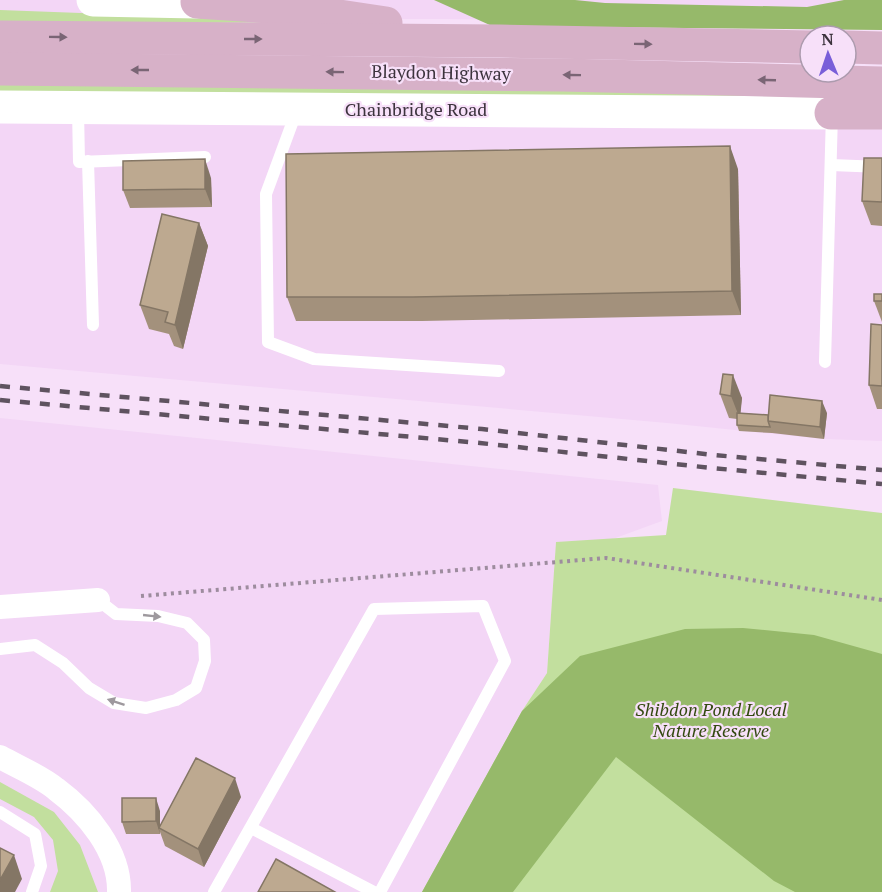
<svg xmlns="http://www.w3.org/2000/svg" width="882" height="892" font-family="'PT Serif',serif">
	<style>
		.built { fill: #f3d6f6 }
		.green { fill: #c2df9e }
		.forest { fill: #96b96a }
		.lines { fill: none; stroke-linecap: round; stroke-linejoin: round }
		.path { stroke: #9d8c9e; stroke-width: 4; stroke-dasharray: 3 4.5; stroke-linecap: butt }
		.lane { stroke: #fff; stroke-width: 12 }
		.street { stroke: #fff; stroke-width: 24 }
		.secondary { stroke: #fff; stroke-width: 33 }
		.primary { stroke: #d7b1c8; stroke-width: 33 }
		.rail { stroke: #5f5360; stroke-width: 4.5; stroke-dasharray: 10 10; stroke-linecap: butt }
		.wall { fill: #a3917c }
		.shaded-wall { fill: #847665 }
		.building { fill: #bda990; stroke: #847665; stroke-width: 1.5 }
		.oneway { fill: #7a6575 }
		.oneway2 { fill: #9e999e }
		.labels { text-anchor: middle; stroke-width: 4.5; stroke-linejoin: round; paint-order: stroke }
		.street-label { font-size: 18px; fill: #3c333d; stroke: #f7e0f9 }
		.park-label { font-size: 18px; font-style: italic; fill: #334910; stroke: #f7e0f9 }
	</style>
	<rect width="100%" height="100%" fill="#f7e0f9"/>
	<!-- built -->
	<g class="built">
		<path d="M0,0H882V26L447,19H0Z"/>
		<path d="M0,89L882,101V441L824,439L667,423L0,364Z"/>
		<path d="M0,418L658,485L662,521L610,540L556,542L547,673L522,711L422,892H0Z"/>
	</g>
	<!-- green -->
	<g class="green">
		<path d="M0,10L320,22L0,25Z"/>
		<path d="M0,84L404,86L882,98L0,94Z"/>
		<path d="M673,488L882,513V892H422L522,711L547,673L556,542L666,535Z"/>
		<path d="M0,782L54,812L80,845L98,892H50L58,871L53,840L34,817L0,799Z"/>
	</g>
	<!-- forest -->
	<g class="forest">
		<path d="M434,0H575L605,3L807,7L844,0H882V30L492,26Z"/>
		<path d="M743,628L814,635L882,654V892H795L774,881L616,757L513,892H422L522,711L580,656L685,629Z"/>
	</g>
	<g class="lines">
		<!-- path -->
		<path class="path" d="M141,596L606,558L882,600"/>
		<!-- lane -->
		<g class="lane">
			<path d="M78,109L79,162L205,157"/>
			<path d="M297,110L266,194L268,342L314,359L499,371"/>
			<path d="M88,161L93,325"/>
			<path d="M831,165L882,167"/>
			<path d="M825,362L832,114"/>
			<path d="M0,649L35,645L63,663L89,688L114,703L146,708L176,700L196,688L205,661L204,640L187,623L158,616L116,614L98,600"/>
			<path d="M0,812L35,834L41,866L32,892"/>
			<path d="M251,828L374,892"/>
			<path d="M214,892L374,609L483,606L505,661L380,892"/>
		</g>
		<!-- street -->
		<g class="street">
			<path d="M0,607L98,600"/>
			<path d="M0,757C18,767 40,776 56,789C87,812 120,851 119,892"/>
		</g>
		<!-- secondary -->
		<g class="secondary">
			<path d="M93,0L197,2"/>
			<path d="M0,107L831,113"/>
		</g>
		<!-- primary -->
		<g class="primary">
			<path d="M197,2L285,8L386,23"/>
			<path d="M0,37L500,41L810,47"/>
			<path d="M846,47L882,48"/>
			<path d="M0,69L564,75L882,83"/>
			<path d="M831,113H882"/>
		</g>
		<!-- rail -->
		<g class="rail">
			<path d="M0,386L482,429L714,455L882,470"/>
			<path d="M0,400L480,443L712,468L882,484"/>
		</g>
	</g>
	<!-- wall -->
	<g class="wall">
		<path d="M882,158V226L871,225L862,201Z"/>
		<path d="M738,169L741,315L422,321H296L287,297Z"/>
		<path d="M211,178L212,207L130,208L123,190Z"/>
		<path d="M199,223L208,246L183,349L174,346L169,334L149,329L140,305Z"/>
		<path d="M882,294V322L874,301Z"/>
		<path d="M882,325V409H877L869,385Z"/>
		<path d="M723,374L742,398L740,413L768,415L827,413L824,439L772,433L739,431L737,425V419L729,418L720,394Z"/>
		<path d="M241,797L204,867L165,846L160,832V834H126L122,822L160,811V825Z"/>
	</g>
	<!-- shaded-wall -->
	<g class="shaded-wall">
		<path d="M730,146L738,169L741,315L732,291Z"/>
		<path d="M205,159L211,178L212,207L205,189Z"/>
		<path d="M199,223L208,246L183,349L175,325Z"/>
		<path d="M733,375L742,398L740,419L731,396Z"/>
		<path d="M822,401L827,413L824,439L820,427Z"/>
		<path d="M235,778L241,797L204,867L198,849Z"/>
		<path d="M156,798L160,811V829L159,828L160,834L156,821Z"/>
		<path d="M14,855L22,879L15,892H0V880Z"/>
	</g>
	<!-- building -->
	<g class="building">
		<path d="M730,146L732,291L413,297H287L286,154Z"/>
		<path d="M864,158H882V202L862,201Z"/>
		<path d="M205,159V189L123,190V161Z"/>
		<path d="M162,214L199,223L175,325L165,322L168,312L140,305Z"/>
		<rect x="874" y="294" width="8" height="7"/>
		<path d="M871,324L882,325V386L869,385Z"/>
		<path d="M723,374L733,375L731,396L720,394Z"/>
		<path d="M770,395L822,401L820,427L768,421Z"/>
		<path d="M737,413L768,415V421L770,427L737,425Z"/>
		<path d="M196,758L235,778L198,849L159,828Z"/>
		<path d="M122,798H156V821L122,822Z"/>
		<path d="M0,848L14,855L0,880Z"/>
		<path d="M276,859L335,892H258Z"/>
	</g>
	<!-- one-way arrows -->
	<defs><path id="oneway-solid" d="M-6-.8H1V-3.2L6.5 0L1 3.2V.8H-6Z" transform="scale(1.5)"/></defs>
	<g class="oneway">
		<use href="#oneway-solid" transform="translate(58 37) rotate(1)"/>
		<use href="#oneway-solid" transform="translate(253 39)"/>
		<use href="#oneway-solid" transform="translate(643 44) rotate(1)"/>
		<use href="#oneway-solid" transform="translate(140 70) rotate(-180)"/>
		<use href="#oneway-solid" transform="translate(335 72) rotate(-179)"/>
		<use href="#oneway-solid" transform="translate(572 75) rotate(-179)"/>
		<use href="#oneway-solid" transform="translate(767 80) rotate(-178)"/>
	</g>
	<g class="oneway2">
		<use href="#oneway-solid" transform="translate(152 616) rotate(6)"/>
		<use href="#oneway-solid" transform="translate(116 702) rotate(-162)"/>
	</g>
	<g class="labels">
		<!-- street labels -->
		<g class="street-label">
			<text transform="translate(441 73) rotate(1)" y="6">Blaydon Highway</text>
			<text x="416" y="116">Chainbridge Road</text>
		</g>
		<!-- park labels -->
		<g class="park-label">
			<text x="711" y="716">Shibdon Pond Local<tspan x="711" dy="21">Nature Reserve</tspan></text>
		</g>
	</g>
	<!-- north arrow -->
	<g transform="translate(828 54) rotate(358)"><circle r="28" fill="#f7e0f9" stroke="#ac9bae" stroke-width="1.5"/>
	<path d="M0-4.5L10 22L0 15L-10 22Z" fill="#795ed9"/>
	<text y="-9" font-size="16" font-weight="bold" text-anchor="middle" fill="#3c333d">N</text>
	</g>
</svg>
